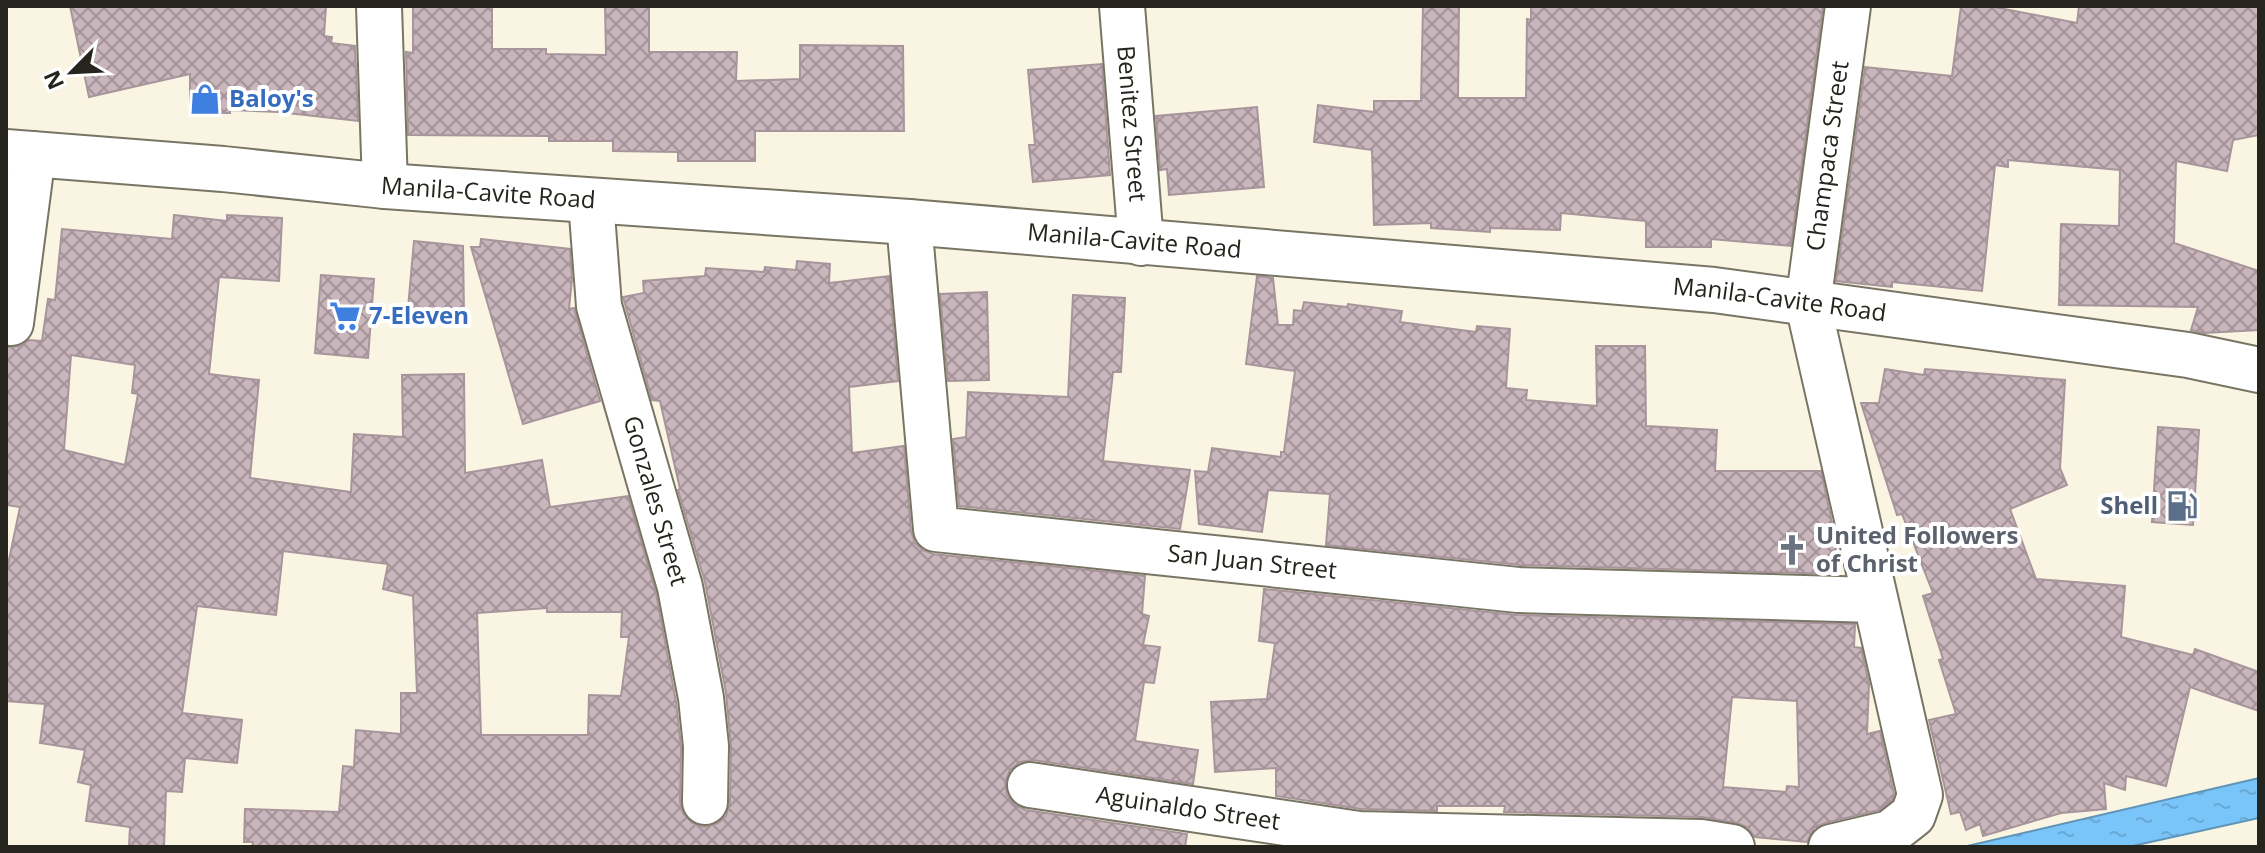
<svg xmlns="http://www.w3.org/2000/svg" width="2265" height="853" font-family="'Open Sans',sans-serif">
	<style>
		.water { fill: url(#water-ripples); stroke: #6094b7; stroke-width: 2 }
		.building { fill: url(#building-cross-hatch); stroke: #a8959b; stroke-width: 2; fill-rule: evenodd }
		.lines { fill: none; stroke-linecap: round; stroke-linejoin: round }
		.minor-casing { stroke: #797565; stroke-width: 48 }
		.major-casing { stroke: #797565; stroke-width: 48 }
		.minor { stroke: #fff; stroke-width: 44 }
		.major { stroke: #fff; stroke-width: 44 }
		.labels { text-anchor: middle; stroke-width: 8; stroke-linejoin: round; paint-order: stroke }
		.shop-label { font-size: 24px; font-weight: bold; fill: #366cbe; stroke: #fff; text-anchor: start }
		.street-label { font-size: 24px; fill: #25241d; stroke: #fff }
		.service-label { font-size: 24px; font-weight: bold; fill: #4e5e75; stroke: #fff; text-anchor: end }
		.worship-label { font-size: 24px; font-weight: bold; fill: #5b616d; stroke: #fff; text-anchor: start }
	</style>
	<defs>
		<pattern id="water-ripples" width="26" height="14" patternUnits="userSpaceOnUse" patternTransform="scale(2)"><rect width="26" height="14" fill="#79c4f9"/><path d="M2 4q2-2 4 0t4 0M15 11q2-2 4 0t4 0" fill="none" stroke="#68a8d5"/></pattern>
		<pattern id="building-cross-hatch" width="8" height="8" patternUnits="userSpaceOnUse" patternTransform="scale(2)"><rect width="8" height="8" fill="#c9b5bc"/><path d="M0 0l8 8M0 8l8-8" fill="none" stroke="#a39398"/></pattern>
	</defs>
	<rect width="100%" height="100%" fill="#f9f5e2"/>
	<!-- water -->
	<path class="water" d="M2259,778V818L2128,847H1963Z"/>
	<!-- building -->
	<g class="building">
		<path d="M70,6H326L324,36L332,37L331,43L355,46L358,121L278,112L230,110V113H190V74L89,97Z"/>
		<path d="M413,6H492V49H546V54L606,55L605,6H649V52H737L736,81L800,79V45L903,46L904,131H755V161H678V152L613,151V141H549V136L408,135L406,52L413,53Z"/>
		<path d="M1423,6H1459L1458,98H1526L1527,19L1531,20V6H1823L1791,246L1711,239V247H1646V221L1561,213L1560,230L1490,228V232L1431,228V223L1374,225L1372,150L1314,142L1318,105L1374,112V101H1421Z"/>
		<path d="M1961,6H1989L2077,23L2079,6H2259V135L2233,140L2227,171L2176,161L2174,243L2259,271V330L2204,333L2191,330L2198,307L2059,305L2061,224L2119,226L2120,170L2008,160V167L1995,165L1982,291L1892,282V287L1836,281L1865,67L1952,76Z"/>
		<path d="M1102,64L1110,175L1033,182L1029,145H1035L1028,70Z"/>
		<path d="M1257,107L1264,187L1169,195L1167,169L1160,170L1156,116Z"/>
		<path d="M174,215L227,221V215L282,218L279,281L219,277L209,374L259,380L250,478L351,492L354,434L403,437L402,375L464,374L465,473L542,460L550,507L628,496L656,593L676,702L681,747L680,802L683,813L692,823L704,827L718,823L726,816L730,803L731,746L726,693L705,582L678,490L680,489L660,401L652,400L623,297L644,293L643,281L705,276L706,268L764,272L765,267L796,270L797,261L830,264L829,283L889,276L898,381L849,387L852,453L904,446L911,531L915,543L923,550L933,554L1145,576L1142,614L1149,616L1143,645L1160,647L1154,683L1144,682L1135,741L1198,750L1193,784L1033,760L1020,762L1010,770L1005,782L1007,795L1015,805L1026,810L1187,834L1185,847H252L253,842H244L245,809L339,812L343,766L354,767L356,730L401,734V693H417L413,596L383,589L388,564L283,551L276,615L197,606L182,713L242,720L237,763L185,758L182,792L166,791L164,847H129L130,827L86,821L91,785L78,782L85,750L40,743L45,704L6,701V574L20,507L6,505V347L20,346L28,340L42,341L48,299L55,300L62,229L172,239ZM71,355L135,365L132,393L138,394L125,465L64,450ZM547,608V612H622L621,637H629L621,696L589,695L588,735H481L477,613Z"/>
		<path d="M481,239L570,249L572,279L569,309L574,308L600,401L523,424L471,247H480Z"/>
		<path d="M414,241L463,246L464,314L408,308Z"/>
		<path d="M321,275L374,279L368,358L315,353Z"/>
		<path d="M1257,276L1273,278L1278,325H1293L1294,310L1302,311L1304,302L1347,307L1348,304L1402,311L1400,322L1476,332L1477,326L1510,329L1506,388L1527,390L1526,400L1597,406L1596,346H1645L1646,426L1717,430L1715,471H1821L1836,541L1835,574L1520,565L1326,545L1330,494L1268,490L1262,532L1199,524L1195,471L1208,472L1212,448L1281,457V452H1284L1295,371L1246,364Z"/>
		<path d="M987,292L989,380L948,381L940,294Z"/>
		<path d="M1073,295L1125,298L1121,372H1113L1103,461L1190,470L1180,529L959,506L953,439L966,437L968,392L1068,397Z"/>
		<path d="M1885,369L1924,375L1925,369L2065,380L2060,468L2067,485L2010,509L2036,579L2125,586L2121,637L2193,655L2195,649L2259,672V711L2190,687L2166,786L2126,776L2125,790L2104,783L2106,809L2061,813L1983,836L1980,824L1966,830L1960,812L1951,814L1929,720L1956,714L1939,660L1943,659L1923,596L1933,593L1902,514L1897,515L1861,403H1879Z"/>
		<path d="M2158,427L2199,430L2193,525L2152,522Z"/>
		<path d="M1264,589L1517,615L1855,624L1854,647L1861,648L1869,684L1867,734L1880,731L1894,794L1892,800L1879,810L1825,823L1814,828L1807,842L1755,837L1747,827L1737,823L1702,817L1504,812L1505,806H1437V811L1361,809L1276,796V768L1215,772L1211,702L1267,699L1275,643L1259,641ZM1732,697L1797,701L1799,787L1787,786L1786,792L1723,787Z"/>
	</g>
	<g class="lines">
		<defs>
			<g id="minor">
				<path d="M379,6L385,186"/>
				<path id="s1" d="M1122,6L1141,243"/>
				<path id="s2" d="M591,201L599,306L680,587L701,698L706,746L705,802"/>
				<path id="s3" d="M909,222L936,529L1518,590L1874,600"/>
				<path d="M11,323L33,154"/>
				<path id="s4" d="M1030,785L1359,834L1701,842L1732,847"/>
				<path id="s5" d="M1831,847L1890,833L1913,815L1920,795L1808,304L1848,6"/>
			</g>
			<g id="major">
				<path id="s6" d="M6,152L223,169L385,186L909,222L1714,290L2188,355L2259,370"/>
			</g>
		</defs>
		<!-- minor casing -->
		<use href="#minor" class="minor-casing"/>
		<!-- major casing -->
		<use href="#major" class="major-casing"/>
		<!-- minor -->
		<use href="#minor" class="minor"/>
		<!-- major -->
		<use href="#major" class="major"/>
	</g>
	<!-- icons -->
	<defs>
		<symbol id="shop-bare" viewBox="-9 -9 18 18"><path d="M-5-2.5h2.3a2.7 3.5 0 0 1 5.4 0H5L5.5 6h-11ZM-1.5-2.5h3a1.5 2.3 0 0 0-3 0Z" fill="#3f7fe0" stroke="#fff" stroke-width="2.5" paint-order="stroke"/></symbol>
		<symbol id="supermarket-bare" viewBox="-9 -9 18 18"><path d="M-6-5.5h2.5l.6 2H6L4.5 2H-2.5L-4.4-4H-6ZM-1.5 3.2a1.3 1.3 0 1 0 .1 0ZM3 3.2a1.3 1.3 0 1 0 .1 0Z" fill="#3f7fe0" stroke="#fff" stroke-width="2.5" paint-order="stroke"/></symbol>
		<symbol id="fuel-bare" viewBox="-9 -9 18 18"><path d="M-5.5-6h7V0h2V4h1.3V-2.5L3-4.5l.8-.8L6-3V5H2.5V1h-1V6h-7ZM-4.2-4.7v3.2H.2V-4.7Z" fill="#5c6f8a" stroke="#fff" stroke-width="2.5" paint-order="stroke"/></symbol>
		<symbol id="church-bare" viewBox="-9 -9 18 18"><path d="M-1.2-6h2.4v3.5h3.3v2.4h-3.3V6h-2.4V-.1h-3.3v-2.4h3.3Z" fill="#6b7280" stroke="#fff" stroke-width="2.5" paint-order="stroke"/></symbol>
	</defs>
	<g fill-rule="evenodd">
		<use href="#shop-bare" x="183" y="77" width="44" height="44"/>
		<use href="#supermarket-bare" x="323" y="294" width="44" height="44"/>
		<use href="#fuel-bare" x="2160" y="484" width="44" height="44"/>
		<use href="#church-bare" x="1770" y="528" width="44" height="44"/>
	</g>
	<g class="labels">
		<!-- shop labels -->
		<g class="shop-label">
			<text x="229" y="107">Baloy's</text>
			<text x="369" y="324">7-Eleven</text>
		</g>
		<!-- street labels -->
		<g class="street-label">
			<text dy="8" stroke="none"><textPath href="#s1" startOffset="118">Benitez Street</textPath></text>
			<text dy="8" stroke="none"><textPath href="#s5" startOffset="764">Champaca Street</textPath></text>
			<text dy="8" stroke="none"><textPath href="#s6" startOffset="484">Manila-Cavite Road</textPath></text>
			<text dy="8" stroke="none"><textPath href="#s6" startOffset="1132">Manila-Cavite Road</textPath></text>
			<text dy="8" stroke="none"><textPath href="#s6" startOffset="1780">Manila-Cavite Road</textPath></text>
			<text dy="8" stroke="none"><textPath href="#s2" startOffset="308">Gonzales Street</textPath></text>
			<text dy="8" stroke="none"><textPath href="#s3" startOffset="626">San Juan Street</textPath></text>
			<text dy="8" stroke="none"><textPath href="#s4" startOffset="160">Aguinaldo Street</textPath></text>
		</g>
		<!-- service labels -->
		<g class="service-label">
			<text x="2158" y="514">Shell</text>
		</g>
		<!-- worship labels -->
		<g class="worship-label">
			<text x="1816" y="544">United Followers<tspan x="1816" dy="28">of Christ</tspan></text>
		</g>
	</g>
	<!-- border -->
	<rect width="2265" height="853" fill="none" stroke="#25241d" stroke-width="16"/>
	<!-- north arrow -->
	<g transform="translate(72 72) rotate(246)" stroke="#ffffff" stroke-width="6" paint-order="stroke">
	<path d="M0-6L14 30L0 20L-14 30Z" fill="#25241d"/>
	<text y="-12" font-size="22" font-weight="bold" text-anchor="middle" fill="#25241d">N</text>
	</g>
</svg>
